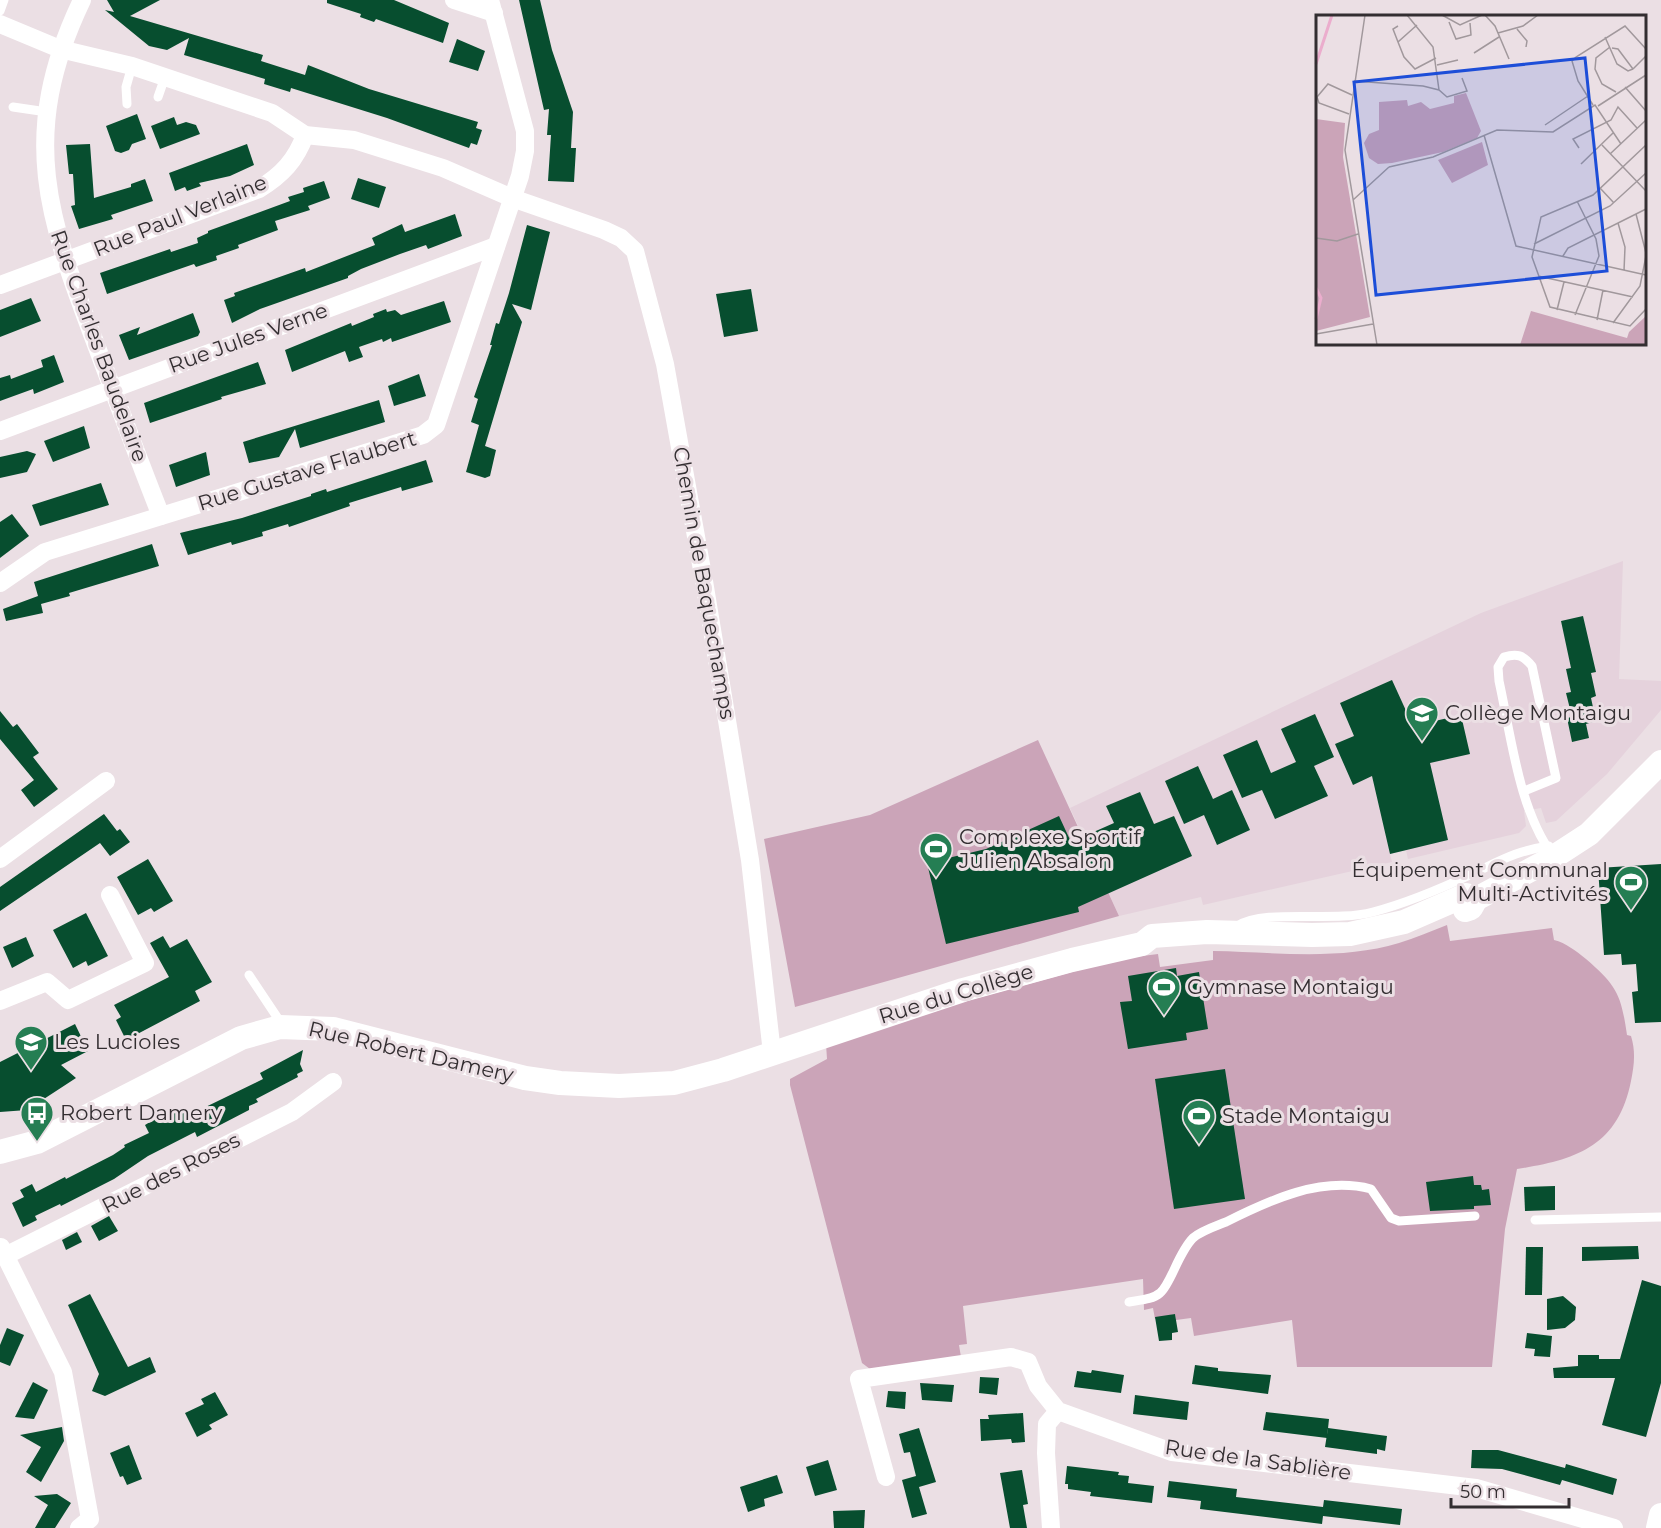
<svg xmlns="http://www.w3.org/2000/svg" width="1661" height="1528" font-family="Montserrat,sans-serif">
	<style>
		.built { fill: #e5d2dc }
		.green { fill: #cba4b8 }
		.building { fill: #074e2f }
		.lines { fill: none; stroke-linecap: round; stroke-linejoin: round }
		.lane { stroke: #fff; stroke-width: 9 }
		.street { stroke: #fff; stroke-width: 18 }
		.secondary { stroke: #fff; stroke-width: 24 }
		.labels { text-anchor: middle; stroke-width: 6; stroke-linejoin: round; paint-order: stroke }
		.street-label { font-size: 21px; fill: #332e31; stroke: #ebdfe4 }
		.poi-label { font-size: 21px; fill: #332e31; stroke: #ebdfe4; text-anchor: start }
		.inset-river { fill: none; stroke: #ebadcd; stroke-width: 3 }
		.inset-road { fill: none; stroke: #a1989c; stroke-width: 1.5 }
		.view { fill: #1d4ed8; fill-opacity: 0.15; stroke: #1d4ed8; stroke-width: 3 }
		.inset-edge { fill: none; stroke: #332e31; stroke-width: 3 }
	</style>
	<rect width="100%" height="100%" fill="#ebdfe4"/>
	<!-- built -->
	<path class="built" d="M1623,561L1619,679L1661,681V710L1607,774L1556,821L1546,823L1541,808L1524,811L1526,826L1519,833L1408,859L1406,850L1390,854L1392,862L1203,905L1201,897L1119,916L1070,808L1481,613Z"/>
	<!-- green -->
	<g class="green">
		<path d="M1038,740L1119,916L795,1007L764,839L870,815Z"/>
		<path d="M1447,925L1450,941L1552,928L1554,940C1566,943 1576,951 1586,959C1617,986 1621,994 1627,1035L1631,1036C1636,1052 1634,1066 1631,1081C1618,1147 1575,1160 1517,1169L1505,1229L1492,1367H1297L1292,1320L1194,1336L1191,1318L1176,1320L1175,1314L1155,1319L1153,1308L1144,1310L1143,1279L963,1306L967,1344L959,1345L961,1357L870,1369L862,1363L790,1085V1079L827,1059L826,1044L894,1021L1119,959L1158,954L1160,967L1213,960V951C1274,952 1340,961 1399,943C1415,938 1431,931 1447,925Z"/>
	</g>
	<!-- building -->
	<g class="building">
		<path d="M107,0H160L130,16L263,55L261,61L305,75L308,65L369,89L478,122L476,128L482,130L477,145L471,143L469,148L387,118L291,88L290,92L264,84L265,79L184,55L189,38L167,50L149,46L105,10L114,12Z"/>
		<path d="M327,0H394L449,23L443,43L376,19L374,22L360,17L361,14L327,3Z"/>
		<path d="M519,0H540L552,50L573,112L571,148H576L574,182L548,181L551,135H547L549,109L544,110Z"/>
		<path d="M457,39L485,51L478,71L449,62Z"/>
		<path d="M137,114L146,139L132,144L129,150L121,153L115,151L106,126Z"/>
		<path d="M174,117L177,125L186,122L196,125L200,134L160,149L151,126Z"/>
		<path d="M90,144L94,198L131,187V184L145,179L153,201L111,215L113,219L79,229L71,206L75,205L73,174H69L66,145Z"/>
		<path d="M247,144L254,165L230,176L199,183L201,186L187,191L185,187L175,191L169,173Z"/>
		<path d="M358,178L386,187L379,208L351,199Z"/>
		<path d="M324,181L330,198L308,206L310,210L275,221L278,230L238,245L239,248L216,256L217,260L196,267L194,264L107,294L100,273L170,249L171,252L198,243L197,238L208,233V231L290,201L288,197L304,192L303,188Z"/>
		<path d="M455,214L462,236L428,249L426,245L400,254L361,269L348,276V278L260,309L232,323L224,300L235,296L234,293L305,268L306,272L375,245L372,238L402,224L405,232Z"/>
		<path d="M527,225L550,232L531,310L512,304L522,322L485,446L496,450L490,476L485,478L466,472L479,425L471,422L478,399L474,397L492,345H490L496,323L499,324L509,293Z"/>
		<path d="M751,289L758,331L724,337L716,294Z"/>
		<path d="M31,298L41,321L0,337V310Z"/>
		<path d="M444,301L451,322L392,342L391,338L383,342L382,339L359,347L363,357L349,362L345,351L292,372L285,350L351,323L352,326L374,317L373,314L386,309L387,312L395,310L401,315Z"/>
		<path d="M193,313L200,332L198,336L129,360L119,335L140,327L137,335Z"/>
		<path d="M54,355L64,382L34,394L33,389L0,401V378L10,375L11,379L43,367L41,360Z"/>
		<path d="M258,362L266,384L221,397L222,399L150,423L144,403Z"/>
		<path d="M419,374L426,396L394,406L388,386Z"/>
		<path d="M379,400L385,422L300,448L295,429L279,457L249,463L243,442Z"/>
		<path d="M84,426L90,448L53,462L44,441Z"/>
		<path d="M27,451L36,454L27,472L0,478V457Z"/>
		<path d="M206,452L210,475L176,487L169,465Z"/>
		<path d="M426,460L433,482L402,491L401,487L349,503L350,506L289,527L288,524L262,532L263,536L232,545L231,542L188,555L180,533L242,518L311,496V494L326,489L327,492Z"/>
		<path d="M101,483L109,505L40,526L32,505Z"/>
		<path d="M12,514L29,536L0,558V522Z"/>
		<path d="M152,544L159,566L69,593L70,596L41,604L43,613L6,621L3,609L38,596L34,582Z"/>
		<path d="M1583,616L1596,672L1591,673L1596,696L1591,698L1596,721L1586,724L1589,738L1572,742L1567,718L1572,717L1566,693L1571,692L1566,669L1571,668L1561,621Z"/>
		<path d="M1392,680L1413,726L1461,715L1470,754L1430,763L1448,840L1390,854L1372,776L1353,785L1335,744L1354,736L1340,703Z"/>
		<path d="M0,711L13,727L17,724L39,753L33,757L58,789L34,807L21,790L34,780L0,739Z"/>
		<path d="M1315,714L1334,757L1314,766L1328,796L1275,819L1262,790L1242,798L1223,755L1257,740L1271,773L1296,762L1281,729Z"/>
		<path d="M1198,766L1213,799L1232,790L1250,830L1217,845L1204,815L1184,824L1165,781Z"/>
		<path d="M1140,792L1154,824L1174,816L1192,856L1078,907L1079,912L946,944L927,863L986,849L1059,816L1071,842L1114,823L1106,806Z"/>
		<path d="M104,814L117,831L120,829L130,842L110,856L100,843L0,911V887Z"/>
		<path d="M148,859L173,901L154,912L151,908L138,915L117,877Z"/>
		<path d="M1661,864V1022L1635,1023L1632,992L1638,991L1636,964L1622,965L1621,954L1604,955L1598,868Z"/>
		<path d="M86,913L108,956L88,966L86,961L73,968L53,930Z"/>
		<path d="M163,936L170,948L187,939L212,982L195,991L200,1001L126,1040L116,1020L121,1017L114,1005L169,977L150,943Z"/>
		<path d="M26,937L34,956L12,968L3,947Z"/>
		<path d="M1176,968L1177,976L1199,972L1208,1029L1186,1033L1187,1040L1128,1049L1120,1002L1132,1001L1128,976Z"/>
		<path d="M75,1024L88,1051L61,1065L76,1078L27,1110L0,1112V1062Z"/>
		<path d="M303,1050L300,1064L303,1071L297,1074L298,1077L256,1099L258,1102L249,1106V1110L197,1137L195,1132L148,1156L114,1179L61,1206L60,1204L35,1216L37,1220L23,1227L12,1203L24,1197L20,1190L32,1184L36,1192L65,1177L66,1179L113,1155L125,1147L124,1145L149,1133L145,1125L163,1114L176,1108L179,1114L185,1111L187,1116L263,1079L260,1073Z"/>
		<path d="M1225,1069L1245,1199L1174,1209L1155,1079Z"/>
		<path d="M1473,1176L1474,1185H1481L1482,1190L1489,1189L1491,1205L1474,1206V1209L1430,1211L1426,1182Z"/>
		<path d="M1555,1186V1210L1525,1211L1524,1187Z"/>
		<path d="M109,1216L118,1231L99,1241L91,1226Z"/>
		<path d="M77,1232L82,1242L66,1250L62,1240Z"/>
		<path d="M1638,1246L1639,1259L1582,1261V1247Z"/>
		<path d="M1526,1247H1543L1542,1295H1525Z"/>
		<path d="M1642,1280L1661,1286V1383L1646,1437L1602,1425L1615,1378H1554L1553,1368L1578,1366V1355H1599V1359H1620Z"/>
		<path d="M90,1294L128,1367L150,1357L156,1372L105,1396L92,1391L99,1374L68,1305Z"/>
		<path d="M1563,1296L1576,1307L1575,1320L1565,1328L1547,1330V1299Z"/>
		<path d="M1175,1314L1178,1332L1172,1333V1340L1159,1341L1155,1317Z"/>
		<path d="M7,1328L24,1335L10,1366L0,1362V1345Z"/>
		<path d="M1527,1333L1552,1336L1550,1357L1534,1356L1535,1349L1525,1348Z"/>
		<path d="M1195,1365L1218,1368V1371L1271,1375L1268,1394L1192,1384Z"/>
		<path d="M1092,1370L1124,1375L1121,1393L1074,1387L1077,1371L1091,1373Z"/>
		<path d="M980,1377L999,1378L997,1395L979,1393Z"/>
		<path d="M33,1382L48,1390L34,1419L15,1417Z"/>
		<path d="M920,1383L954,1385L952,1402L922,1400Z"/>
		<path d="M888,1391L906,1392L905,1409L886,1407Z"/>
		<path d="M215,1392L228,1415L209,1425L212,1429L197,1437L185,1413L204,1404L201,1399Z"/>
		<path d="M1135,1395L1189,1402L1187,1420L1133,1414Z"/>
		<path d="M1266,1412L1329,1419L1327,1438L1263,1430Z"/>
		<path d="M1023,1413L1025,1442L1012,1443L1011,1439L981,1441L980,1419H989L988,1415Z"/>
		<path d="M62,1427L64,1441L41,1482L26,1472L41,1447L20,1435Z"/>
		<path d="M919,1428L936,1482L919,1487L927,1514L912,1518L902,1480L916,1476L910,1452L904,1453L899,1434Z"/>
		<path d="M1328,1428L1387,1436L1385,1451L1377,1449V1454L1325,1447Z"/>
		<path d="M129,1445L142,1479L127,1485L123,1476L120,1477L110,1453Z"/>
		<path d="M1472,1450H1498L1565,1468L1566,1464L1617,1479L1613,1495L1562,1480L1560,1485L1502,1469L1471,1468Z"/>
		<path d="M828,1460L837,1490L815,1496L806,1467Z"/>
		<path d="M1067,1466L1119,1472L1118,1475L1129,1476L1128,1483L1154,1486L1152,1503L1090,1496L1091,1492L1068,1489V1484H1065Z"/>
		<path d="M1022,1470L1028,1504L1023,1505L1027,1528H1010L1000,1473Z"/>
		<path d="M777,1475L783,1493L764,1499L765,1506L748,1512L740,1487Z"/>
		<path d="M1169,1481L1237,1489L1236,1497L1271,1501L1323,1507L1324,1500L1402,1509L1400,1525L1323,1516L1322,1524L1200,1509L1201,1501L1167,1497Z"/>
		<path d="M57,1494L71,1503L55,1528H35L48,1505L34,1496Z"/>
		<path d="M865,1510L864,1528H834L833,1511Z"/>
	</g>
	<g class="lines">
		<!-- lane -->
		<g class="lane">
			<path d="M0,11L4,0"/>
			<path d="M158,97L165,77"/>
			<path d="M127,104L126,87L132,66"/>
			<path d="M13,107L47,112"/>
			<path d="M1524,791L1556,778L1532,666C1523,655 1517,653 1504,657L1498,667L1499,681C1511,735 1519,812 1554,857"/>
			<path d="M1237,926C1267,908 1332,923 1373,912C1407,903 1440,889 1472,874C1502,860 1516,851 1549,846"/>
			<path d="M249,975L277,1017L280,1027"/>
			<path d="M1535,1220L1661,1217"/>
			<path d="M1129,1302C1139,1300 1152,1300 1160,1293C1171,1284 1178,1253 1193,1238C1201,1231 1216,1226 1226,1222C1270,1200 1321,1176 1371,1189L1391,1218L1399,1221L1475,1216"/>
		</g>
		<!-- street -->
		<g class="street">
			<path d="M82,0C17,136 48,218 98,350C119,406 139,461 161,516"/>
			<path d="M454,0L494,13"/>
			<path d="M0,24L60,49L132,66L272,113L305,135L354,140L443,168L512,198L604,230L621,238L635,251L665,364L704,581L750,860L772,1053"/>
			<path d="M0,285L259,189C282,175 296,160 305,135"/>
			<path d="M0,431L496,246"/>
			<path d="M0,583L45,552L423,435L436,425L520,176L525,151V131L490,0"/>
			<path d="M0,859L106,781"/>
			<path d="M0,1001L47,982L68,1000L145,963L110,895"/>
			<path d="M1,1247L63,1372L90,1519L79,1528"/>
			<path d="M5,1256L292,1112L333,1082"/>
			<path d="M886,1477L859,1379L1011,1357L1028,1362L1038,1386L1058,1411L1172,1452L1476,1488L1614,1528"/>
			<path d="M1051,1528L1046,1453L1047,1424L1058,1411"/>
		</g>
		<!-- secondary -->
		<g class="secondary">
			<path d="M1465,910L1471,908L1476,899L1549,860L1589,834L1661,762"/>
			<path d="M0,1152L37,1142L241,1038L280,1027L333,1029L525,1078L560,1083L619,1086L674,1083L723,1070L963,990L1072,960L1142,944L1152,936L1207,932L1312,935L1350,934L1404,922L1466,895L1476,899"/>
			<path d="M1658,1528L1661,1515"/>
		</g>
	</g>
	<!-- icons -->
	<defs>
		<symbol id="school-pin" viewBox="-11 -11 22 30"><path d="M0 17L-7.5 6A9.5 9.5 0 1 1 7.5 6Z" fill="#257e53" stroke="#ebdfe4"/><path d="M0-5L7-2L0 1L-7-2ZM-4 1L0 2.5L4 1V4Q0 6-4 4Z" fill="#fff"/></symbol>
		<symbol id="stadium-pin" viewBox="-11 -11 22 30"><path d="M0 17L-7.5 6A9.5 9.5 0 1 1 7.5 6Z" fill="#257e53" stroke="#ebdfe4"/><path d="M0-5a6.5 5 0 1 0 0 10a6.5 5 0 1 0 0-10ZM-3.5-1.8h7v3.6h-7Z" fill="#fff"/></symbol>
		<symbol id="bus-pin" viewBox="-11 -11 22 30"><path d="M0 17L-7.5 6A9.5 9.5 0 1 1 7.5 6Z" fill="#257e53" stroke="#ebdfe4"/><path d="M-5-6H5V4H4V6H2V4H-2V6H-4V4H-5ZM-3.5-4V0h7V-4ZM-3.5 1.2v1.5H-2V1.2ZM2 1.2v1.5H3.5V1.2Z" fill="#fff"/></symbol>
	</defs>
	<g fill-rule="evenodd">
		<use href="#school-pin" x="1403" y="694" width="38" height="52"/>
		<use href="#stadium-pin" x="917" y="830" width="38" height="52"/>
		<use href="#stadium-pin" x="1612" y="863" width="38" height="52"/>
		<use href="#stadium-pin" x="1145" y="968" width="38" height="52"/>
		<use href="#school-pin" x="12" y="1023" width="38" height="52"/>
		<use href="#bus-pin" x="18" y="1094" width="38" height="52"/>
		<use href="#stadium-pin" x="1180" y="1097" width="38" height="52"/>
	</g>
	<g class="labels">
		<!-- street labels -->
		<g class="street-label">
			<text transform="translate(180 216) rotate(-22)" y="7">Rue Paul Verlaine</text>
			<text transform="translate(248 338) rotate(-20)" y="7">Rue Jules Verne</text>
			<text transform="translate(99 346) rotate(70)" y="7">Rue Charles Baudelaire</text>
			<text transform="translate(307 471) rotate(-17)" y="7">Rue Gustave Flaubert</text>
			<text transform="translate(704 583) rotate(80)" y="7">Chemin de Baquechamps</text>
			<text transform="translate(956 994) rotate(-17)" y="7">Rue du Collège</text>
			<text transform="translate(411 1052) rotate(13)" y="7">Rue Robert Damery</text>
			<text transform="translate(171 1173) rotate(-27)" y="7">Rue des Roses</text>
			<text transform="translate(1258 1460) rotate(8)" y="7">Rue de la Sablière</text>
		</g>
		<!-- poi labels -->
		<g class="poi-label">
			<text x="1445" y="720">Collège Montaigu</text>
			<text x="959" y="844">Complexe Sportif<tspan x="959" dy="24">Julien Absalon</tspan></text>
			<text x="1608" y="877" text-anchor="end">Équipement Communal<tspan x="1608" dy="24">Multi-Activités</tspan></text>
			<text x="1187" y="994">Gymnase Montaigu</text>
			<text x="54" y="1049">Les Lucioles</text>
			<text x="60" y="1120">Robert Damery</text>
			<text x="1222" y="1123">Stade Montaigu</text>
		</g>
	</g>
	<!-- overview -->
	<g transform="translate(1316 15)">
		<rect width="330" height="330" fill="#ebdfe4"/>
		<path d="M150,78L165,116L161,123L127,137L76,148L62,149L53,143L48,128L53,119L63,115V87L91,85L92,91L105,87L114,94L138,88V81ZM0,104L29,108L27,142L54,302L0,316ZM166,127L172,150L136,168L122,145ZM215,296L311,323L313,317L330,301V330H204Z" fill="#cba4b8"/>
		<path class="inset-river" d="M0,49L16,0M0,273L5,283L0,304"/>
		<path class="inset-road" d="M49,0L29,135L61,330M91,0L117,32L123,75M126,0L144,10L166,0M169,0L179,11L193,44M133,7L140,24L155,20L154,8M101,10L82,27L88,42L99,54L120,43M82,11L77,14L82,27M201,14L211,26L210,32M182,18L207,11L222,0M289,22L301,49L312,56L317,54M294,32L280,43L279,54L286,69L300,77M296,33L302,34L317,54M158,38L183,22M121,50L142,45M317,54L330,41M38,66L107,71L123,75L131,82L151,76L146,63M309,72L330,96M277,90L262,66L256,46L260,42L309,11L330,34M282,91L330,60M33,99L3,88L1,82L12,69L36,80M229,110L272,81M168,120L200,231L330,260M286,130L330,176M330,130L277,180L225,202L216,242L234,292L314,311L330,294M263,133L257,124L295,105L302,92L321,113M294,139L330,105M265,149L297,118M73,152L117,142L181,115L237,117L279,90L305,129M284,173L298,188M37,185L73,152M320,199L330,238M302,208L309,232L308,256M0,223L21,226L42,219M218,229L294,191L330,158M247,241L252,233L330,194M222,261L317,282M241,295L248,267M259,300L283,241L280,224L261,186M281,305L287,275M297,308L324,271L330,241M0,319L57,309"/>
		<path class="view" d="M269,43L291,256L60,280L38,67Z"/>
		<rect width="330" height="330" class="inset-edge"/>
	</g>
	<!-- scale -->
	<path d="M1451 1498v9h118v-9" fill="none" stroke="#332e31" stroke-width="3"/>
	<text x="1460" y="1498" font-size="18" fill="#332e31" stroke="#ebdfe4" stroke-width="4.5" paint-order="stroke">50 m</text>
</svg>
